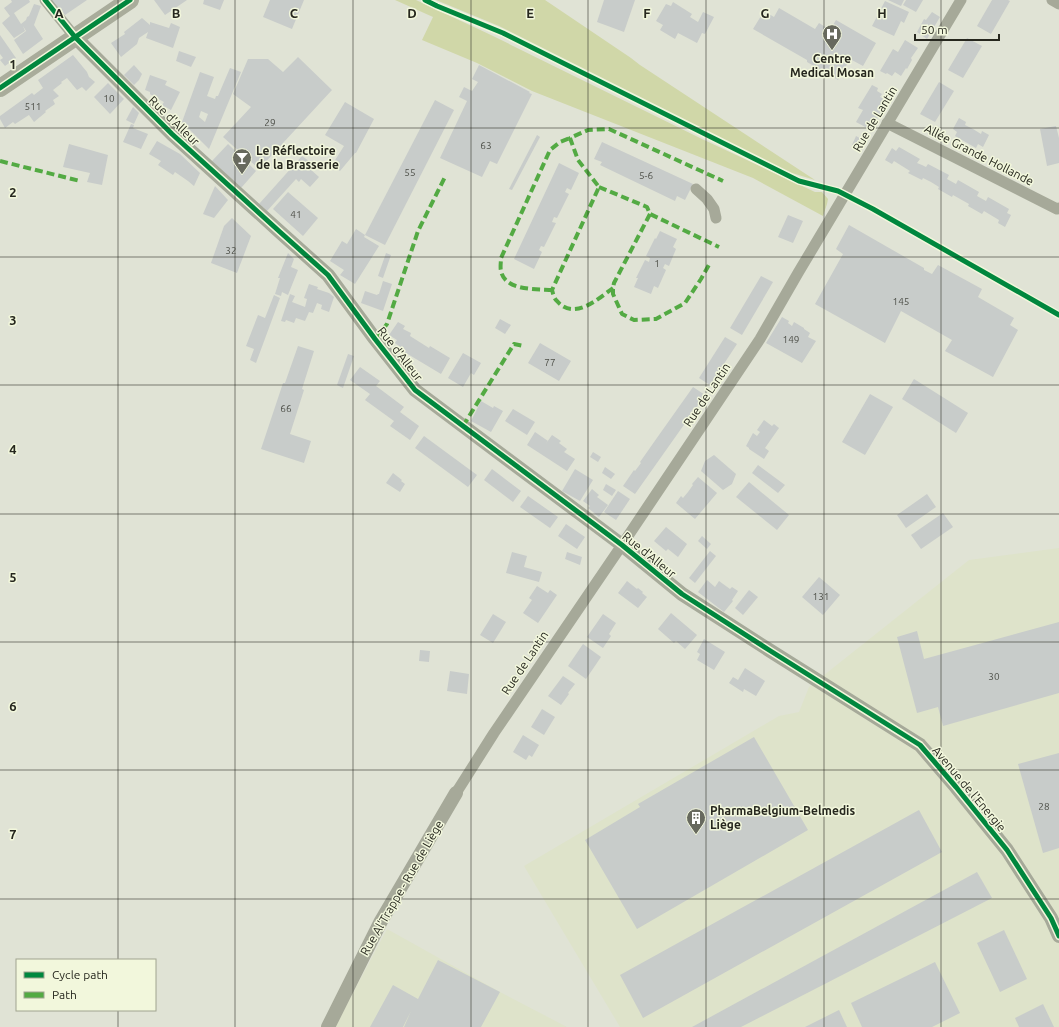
<svg xmlns="http://www.w3.org/2000/svg" width="1059" height="1027" font-family="Ubuntu,sans-serif">
	<style>
		.built { fill: #dee3ca }
		.green { fill: #d0d7a8 }
		.building { fill: #c8ccca; fill-rule: evenodd }
		.lines { fill: none; stroke-linecap: round; stroke-linejoin: round }
		.minor { stroke: #a6a999; stroke-width: 11 }
		.tertiary { stroke: #a6a999; stroke-width: 14 }
		.primary { stroke: #a9ac9b; stroke-width: 18 }
		.quiet { stroke: #53aa43; stroke-width: 4; stroke-dasharray: 8 4; stroke-linecap: butt }
		.cycleway-casing { stroke: #f2f7dc; stroke-width: 8 }
		.cycleway { stroke: #00873e; stroke-width: 5 }
		.grid { fill: none; stroke: #26271e; stroke-width: 1; stroke-opacity: 0.55 }
		.labels { text-anchor: middle; stroke-width: 3; stroke-linejoin: round; paint-order: stroke }
		.number-label { font-size: 10px; fill: #4e5049 }
		.poi-label { font-size: 12px; font-weight: bold; fill: #26271e; stroke: #f2f7dc; text-anchor: start }
		.street-label { font-size: 12px; fill: #26271e; stroke: #f2f7dc }
		.grid-label { font-size: 13px; text-anchor: middle; font-weight: bold; fill: #26271e; stroke: #f2f7dc; stroke-width: 3; stroke-linejoin: round; paint-order: stroke }
	</style>
	<rect width="100%" height="100%" fill="#e0e3d5"/>
	<!-- built -->
	<g class="built">
		<path d="M1059,548V1027H620L524,866L779,716L799,712L809,687L969,560Z"/>
		<path d="M387,929L500,992L567,1027H335Z"/>
	</g>
	<!-- green -->
	<g class="green">
		<path d="M395,0H416L491,35L702,139L815,192H822L828,199L827,204L823,216L753,178L532,91L477,63L422,40L433,17Z"/>
		<path d="M436,0H545L631,58L640,65L815,180L792,173L499,26Z"/>
	</g>
	<!-- building -->
	<g class="building">
		<path d="M11,0H29L30,2L14,13L21,24L26,20L27,17L29,16L34,4L41,6L34,25L43,39L23,54L14,40L26,31L23,26L25,31L14,38L2,23L10,16L4,8L12,2Z"/>
		<path d="M51,0H87L65,15Z"/>
		<path d="M154,0H187L165,15Z"/>
		<path d="M204,0H224L220,10L203,4Z"/>
		<path d="M270,0H304L292,29L263,17Z"/>
		<path d="M604,0H635L624,32L597,22Z"/>
		<path d="M888,0H904L901,6Z"/>
		<path d="M906,0H923L916,12L903,5Z"/>
		<path d="M992,0H1008L1010,1L991,34L977,26Z"/>
		<path d="M885,1L909,12L904,23L901,21L894,36L872,26Z"/>
		<path d="M673,2L692,14L690,17L698,22L703,12L714,17L705,34L702,33L697,43L678,33L675,39L660,30L663,25L656,21L666,4L671,6Z"/>
		<path d="M779,8L815,29L819,23L830,30L836,20L876,43L863,66L850,59L838,80L807,62V60L753,29L764,11L774,17Z"/>
		<path d="M932,12L940,17L927,39L917,32L924,19L926,20Z"/>
		<path d="M142,18L150,25V22L169,28L171,23L180,27L173,48L146,38L148,32L139,38L137,44L121,57L111,43L125,34L124,32Z"/>
		<path d="M0,35L16,58L5,66L0,60L3,58L0,54Z"/>
		<path d="M967,38L982,46L963,78L948,70Z"/>
		<path d="M905,40L918,48L911,58L912,60L907,69L906,68L901,76L895,72L892,76L887,73L886,74L880,71L893,49L898,52Z"/>
		<path d="M179,51L196,57L191,67L176,61Z"/>
		<path d="M73,55L87,72L89,77L95,82L86,91L82,87L77,90L67,78L61,82L62,83L53,90L59,96L53,100L55,104L45,111L46,112L34,122L29,115L15,124L13,122L5,128L0,119V116L32,93L34,95L43,88L38,80Z"/>
		<path d="M298,57L332,90L259,169L223,137L251,107L233,94L248,59H268L283,72Z"/>
		<path d="M134,65L142,74L139,80L134,85L124,75Z"/>
		<path d="M479,65L530,92L529,93L532,94L497,164L490,161L482,177L440,158L467,101L459,97L464,87L472,91L478,82L472,79Z"/>
		<path d="M230,68L241,72L209,149L182,122L200,72L214,77L207,96L215,99L216,96H218ZM201,111L208,114L205,122L199,117Z"/>
		<path d="M150,75L167,81L165,85L180,92L171,110L162,105L164,102L153,96L150,94V92L145,90Z"/>
		<path d="M939,82L954,91L935,122L920,114Z"/>
		<path d="M108,83L124,99L110,114L94,97Z"/>
		<path d="M872,85L878,88L877,91L882,94L880,97L886,100L881,109L883,110L877,119L875,118L869,129L856,122L863,110L858,108Z"/>
		<path d="M435,100L454,110L385,245L365,235Z"/>
		<path d="M345,102L374,119L356,153H355L340,171L332,165L344,146L325,135Z"/>
		<path d="M133,107L139,113L134,124L126,120Z"/>
		<path d="M959,118L966,122L965,125L973,129L981,134L982,131L989,135L983,147L978,144L976,148L955,136L957,132L953,129Z"/>
		<path d="M131,124L134,125L133,128L148,134L141,149L123,142Z"/>
		<path d="M1056,126L1059,138V163L1047,166L1040,129Z"/>
		<path d="M537,135L540,137L512,190L509,189Z"/>
		<path d="M856,136L865,141L861,150L852,145Z"/>
		<path d="M157,141L180,154L200,173L194,186L188,181L175,172L173,175L158,165L161,161L149,154Z"/>
		<path d="M602,142L693,184L685,200L677,196L675,201L600,165L602,162L594,159Z"/>
		<path d="M69,144L108,155L102,185L87,182L90,173L63,167Z"/>
		<path d="M228,144L256,171L241,188L212,161Z"/>
		<path d="M899,147L920,159L917,163L922,165L926,167L928,164L949,175L947,179L956,184L958,180L979,192L977,196L986,201L988,197L1009,209L1007,213L1011,215L1005,227L998,223L999,220L984,211L982,214L968,206L969,204L953,195L952,197L938,189L939,187L931,182L923,178L922,180L908,173L910,171L894,161L892,164L885,160L892,148L896,151Z"/>
		<path d="M302,156L313,164L310,169L319,177L310,187L301,179L299,182L296,179L267,211L259,204Z"/>
		<path d="M559,163L579,173L571,190L567,188L565,192L569,194L557,218L554,217L552,222L556,223L544,247L541,246L539,250L542,252L534,269L514,259Z"/>
		<path d="M215,186L228,200L214,218L203,214Z"/>
		<path d="M288,192L318,218L303,236L273,209Z"/>
		<path d="M788,215L803,221L793,243L778,237Z"/>
		<path d="M232,218L251,236L237,273L211,263L224,226Z"/>
		<path d="M849,225L924,268V270L932,274L938,265L982,289L978,297L1014,318L1010,325L1018,330L993,377L945,351L952,340L901,311L885,343L815,304L843,254L836,249Z"/>
		<path d="M356,229L365,235L364,237L379,246L355,284L340,275L344,270L330,261L342,241L347,244Z"/>
		<path d="M660,231L677,239L673,247L676,249L669,266L665,264L663,268L666,270L658,288L654,286L651,294L634,287L638,278H636L645,260L649,262L650,258L646,256L655,238L656,239Z"/>
		<path d="M288,253L294,259L291,267L298,270L288,295L282,292L281,296L275,294L280,278H278Z"/>
		<path d="M386,253L391,255L383,278L378,276Z"/>
		<path d="M761,276L773,282L742,335L730,328Z"/>
		<path d="M383,281L392,284L383,311L361,303L365,291L377,295L378,294H379Z"/>
		<path d="M309,284L318,287L317,289L329,293L334,297L329,312L321,309L322,305L317,303L313,313L309,312L305,321L296,318L294,323L286,320L285,322L281,321L290,294L295,296L292,302L305,307L307,299L304,298Z"/>
		<path d="M274,295L280,298L256,363L250,360L254,349L246,346L258,315L265,318Z"/>
		<path d="M782,317L789,321L788,323L792,326L794,322L804,328V329L810,333L808,337L816,341L802,363L766,343Z"/>
		<path d="M500,319L511,325L505,334L495,328Z"/>
		<path d="M398,322L405,326L403,329L411,333L410,336L429,348L430,346L450,358L441,374L401,350L402,348L395,343L397,340L389,335Z"/>
		<path d="M725,337L737,344L710,385L699,378Z"/>
		<path d="M540,343L571,361L559,381L528,363Z"/>
		<path d="M298,346L314,351L302,389L304,390L290,434L311,441L304,463L261,449L283,383H285Z"/>
		<path d="M463,353L481,363L474,375L471,373L463,387L448,378Z"/>
		<path d="M348,354L354,356L343,388L337,385Z"/>
		<path d="M360,367L380,381L376,386L404,407L400,412L419,426L410,440L390,426L394,421L365,400L370,394L350,380Z"/>
		<path d="M914,379L968,413L956,433L902,399Z"/>
		<path d="M693,387L705,395L635,494L623,486L634,470L635,471L641,463L640,462L659,435Z"/>
		<path d="M870,394L893,407L865,455L842,442Z"/>
		<path d="M481,401L493,408L494,406L503,411L491,432L471,421Z"/>
		<path d="M513,409L535,422L527,435L505,421Z"/>
		<path d="M764,420L772,426L774,424L779,428L765,448L769,451L764,459L749,449V448L746,446L753,433L757,436L760,432L757,430Z"/>
		<path d="M535,432L548,441L545,445L552,435L561,441L559,443L567,449L564,452L575,459L567,471L527,445Z"/>
		<path d="M424,436L477,475L468,487L415,448Z"/>
		<path d="M593,452L601,457L598,462L590,457Z"/>
		<path d="M714,455L736,474L732,484L723,490L701,471L705,461Z"/>
		<path d="M758,465L785,485L778,493L752,473Z"/>
		<path d="M605,467L615,474L611,479L602,473Z"/>
		<path d="M492,469L521,491L513,502L484,480Z"/>
		<path d="M575,469L593,480L580,501L562,491Z"/>
		<path d="M393,473L402,480L401,481L405,484L400,492L386,483Z"/>
		<path d="M698,477L717,493L695,519L676,503L681,496L683,498L688,492L693,485L692,484Z"/>
		<path d="M749,482L789,515L777,530L736,497Z"/>
		<path d="M606,484L616,490L612,496L603,490Z"/>
		<path d="M592,489L599,495L597,497L608,505L599,517L588,508L590,506L583,501Z"/>
		<path d="M618,491L630,499L616,520L604,512Z"/>
		<path d="M927,494L936,507L906,528L897,515Z"/>
		<path d="M528,496L558,517L550,528L520,507Z"/>
		<path d="M943,513L953,527L921,549L911,535Z"/>
		<path d="M566,524L585,537L577,549L558,536Z"/>
		<path d="M666,527L687,544L678,557L668,549L666,551L654,541Z"/>
		<path d="M702,536L711,544L707,549L698,541Z"/>
		<path d="M710,551L716,556L695,583L689,578Z"/>
		<path d="M512,552L527,556L524,567L542,572L539,582L506,573Z"/>
		<path d="M567,552L582,557L580,565L565,559Z"/>
		<path d="M819,577L840,595L823,615L802,597Z"/>
		<path d="M707,580L715,587L719,581L730,589L732,587L738,591L732,600L733,601L724,612L698,592Z"/>
		<path d="M627,581L637,589L638,588L643,592L642,593L647,597L638,608L618,593Z"/>
		<path d="M537,586L548,593L550,590L557,595L538,623L523,613L532,600L529,598Z"/>
		<path d="M749,590L758,597L743,615L735,608Z"/>
		<path d="M671,613L697,635L685,649L676,641L674,643L658,629Z"/>
		<path d="M493,614L506,622L493,643L480,635Z"/>
		<path d="M603,614L616,623L609,634L611,636L603,648L587,637Z"/>
		<path d="M1059,622V693L943,726L938,707L917,713L897,637L917,631L924,659Z"/>
		<path d="M704,639L725,652L714,670L697,660L700,654L697,652Z"/>
		<path d="M583,644L601,657L586,679L568,666Z"/>
		<path d="M420,650L430,651L429,662L419,661Z"/>
		<path d="M745,668L765,681L756,696L744,689L743,692L729,683L733,677L738,680Z"/>
		<path d="M450,671L469,674L467,694L447,691Z"/>
		<path d="M563,676L575,684L568,693L569,694L561,705L548,696Z"/>
		<path d="M542,709L555,717L544,735L531,727Z"/>
		<path d="M523,735L539,745L532,757L529,755L526,760L513,752Z"/>
		<path d="M754,737L808,830L637,929L585,840L640,807L638,804Z"/>
		<path d="M1059,753V848L1043,853L1018,764Z"/>
		<path d="M919,810L942,852L643,1018L620,975Z"/>
		<path d="M977,872L992,898L741,1027H692Z"/>
		<path d="M1004,930L1027,979L1000,992L977,943Z"/>
		<path d="M438,960L500,992L481,1027H404L411,1011L403,1027H370L393,985L418,999Z"/>
		<path d="M935,962L960,1013L932,1027H862L851,1003Z"/>
		<path d="M1043,1004L1054,1027H1019L1015,1018Z"/>
		<path d="M839,1010L847,1027H805Z"/>
	</g>
	<g class="lines">
		<!-- minor -->
		<g class="minor">
			<path d="M45,0L75,37"/>
			<path d="M1052,0L1059,4"/>
			<path d="M887,123L1057,209L1059,208"/>
			<path d="M696,189L707,199L714,209L716,218"/>
			<path d="M456,793L494,733L622,545L760,339L798,273L961,0"/>
		</g>
		<!-- tertiary -->
		<g class="tertiary">
			<path d="M75,37L172,134L280,232L328,275L375,339L415,390L622,545L682,594L769,650L920,745L956,787L1007,850L1051,918L1059,936"/>
			<path d="M328,1027L381,921L456,793"/>
		</g>
		<!-- primary -->
		<path class="primary" d="M0,88L130,0"/>
		<!-- quiet -->
		<g class="quiet">
			<path d="M0,161L80,181"/>
			<path d="M599,187L647,207L650,214L719,247"/>
			<path d="M650,214L614,283L613,288V294L622,314L634,320L656,319L685,303L701,279L710,263"/>
			<path d="M613,288C598,299 574,321 557,301C554,299 553,293 552,290L599,187L578,160L570,138L588,130L609,129L723,181"/>
			<path d="M552,290C536,289 505,291 501,271C500,267 501,262 501,258L550,150L560,142L570,138"/>
			<path d="M375,339L387,324L418,231L445,177"/>
			<path d="M463,426L514,344L524,346"/>
		</g>
		<defs>
			<g id="cycleway">
				<path d="M45,0L75,37L172,134L280,232L328,275L375,339L415,390L622,545L682,594L769,650L920,745L956,787L1007,850L1051,918L1059,936"/>
				<path d="M425,0L437,6L503,33L799,181L838,191L873,209L1059,315"/>
				<path d="M0,88L130,0"/>
			</g>
		</defs>
		<!-- cycleway casing -->
		<use href="#cycleway" class="cycleway-casing"/>
		<!-- cycleway -->
		<use href="#cycleway" class="cycleway"/>
	</g>
	<!-- grid -->
	<path class="grid" d="M118,0V960M235,0V1027M353,0V1027M471,0V1027M588,0V1027M706,0V1027M824,0V1027M941,0V1027M0,128H1059M0,257H1059M0,385H1059M0,514H1059M0,642H1059M0,770H1059M0,899H1059M118,1010V1027"/>
	<!-- icons -->
	<defs>
		<symbol id="hospital-pin" viewBox="-11 -11 22 30"><path d="M0 17L-7.5 6A9.5 9.5 0 1 1 7.5 6Z" fill="#67695e" stroke="#f2f7dc"/><path d="M-5-5h3v3.5h4V-5h3V5h-3V1.5h-4V5h-3Z" fill="#fff"/></symbol>
		<symbol id="bar-pin" viewBox="-11 -11 22 30"><path d="M0 17L-7.5 6A9.5 9.5 0 1 1 7.5 6Z" fill="#67695e" stroke="#f2f7dc"/><path d="M-6-5H6L.8 .8V4.5H3.5V6h-7V4.5H-.8V.8Z" fill="#fff"/></symbol>
		<symbol id="building-pin" viewBox="-11 -11 22 30"><path d="M0 17L-7.5 6A9.5 9.5 0 1 1 7.5 6Z" fill="#67695e" stroke="#f2f7dc"/><path d="M-4-6H4V6H1V3H-1V6H-4ZM-2.5-4.3h1.7v1.8h-1.7ZM.8-4.3h1.7v1.8H.8ZM-2.5-1h1.7V.8h-1.7ZM.8-1h1.7V.8H.8Z" fill="#fff"/></symbol>
	</defs>
	<g fill-rule="evenodd">
		<use href="#hospital-pin" x="821" y="23" width="22" height="30"/>
		<use href="#bar-pin" x="231" y="147" width="22" height="30"/>
		<use href="#building-pin" x="685" y="807" width="22" height="30"/>
	</g>
	<g class="labels">
		<!-- number labels -->
		<g class="number-label">
			<text x="109" y="102">10</text>
			<text x="33" y="110">511</text>
			<text x="270" y="126">29</text>
			<text x="486" y="149">63</text>
			<text x="410" y="176">55</text>
			<text x="646" y="179">5-6</text>
			<text x="296" y="218">41</text>
			<text x="231" y="254">32</text>
			<text x="657" y="267">1</text>
			<text x="901" y="305">145</text>
			<text x="791" y="343">149</text>
			<text x="550" y="366">77</text>
			<text x="286" y="412">66</text>
			<text x="821" y="600">131</text>
			<text x="994" y="680">30</text>
			<text x="1044" y="810">28</text>
		</g>
		<!-- poi labels -->
		<g class="poi-label">
			<text x="832" y="63" text-anchor="middle">Centre<tspan x="832" dy="14">Medical Mosan</tspan></text>
			<text x="256" y="155">Le Réflectoire<tspan x="256" dy="14">de la Brasserie</tspan></text>
			<text x="710" y="815">PharmaBelgium-Belmedis<tspan x="710" dy="14">Liège</tspan></text>
		</g>
		<!-- street labels -->
		<g class="street-label">
			<text transform="translate(875 119) rotate(-59)" y="4">Rue de Lantin</text>
			<text transform="translate(174 121) rotate(44)" y="4">Rue d'Alleur</text>
			<text transform="translate(979 155) rotate(27)" y="4">Allée Grande Hollande</text>
			<text transform="translate(400 354) rotate(52)" y="4">Rue d'Alleur</text>
			<text transform="translate(707 395) rotate(-56)" y="4">Rue de Lantin</text>
			<text transform="translate(649 555) rotate(39)" y="4">Rue d'Alleur</text>
			<text transform="translate(525 663) rotate(-56)" y="4">Rue de Lantin</text>
			<text transform="translate(969 789) rotate(50)" y="4">Avenue de l'Energie</text>
			<text transform="translate(402 888) rotate(-60)" y="4">Rue Al'Trappe - Rue de Liège</text>
		</g>
	</g>
	<g class="grid-label">
		<text x="59" y="18">A</text>
		<text x="176" y="18">B</text>
		<text x="294" y="18">C</text>
		<text x="412" y="18">D</text>
		<text x="530" y="18">E</text>
		<text x="647" y="18">F</text>
		<text x="765" y="18">G</text>
		<text x="882" y="18">H</text>
		<text x="13" y="69">1</text>
		<text x="13" y="197">2</text>
		<text x="13" y="325">3</text>
		<text x="13" y="454">4</text>
		<text x="13" y="582">5</text>
		<text x="13" y="711">6</text>
		<text x="13" y="839">7</text>
	</g>
	<!-- legend -->
	<rect x="16" y="959" width="140" height="52" fill="#f2f7dc" stroke="#a0a490"/>
	<rect x="24" y="972" width="20" height="6" fill="#00873e" stroke="#a0a490"/>
	<text x="52" y="979" font-size="12" fill="#26271e">Cycle path</text>
	<rect x="24" y="992" width="20" height="6" fill="#53aa43" stroke="#a0a490"/>
	<text x="52" y="999" font-size="12" fill="#26271e">Path</text>
	<!-- scale -->
	<path d="M915 34v6h84v-6" fill="none" stroke="#26271e" stroke-width="2"/>
	<text x="921" y="34" font-size="12" fill="#26271e" stroke="#f2f7dc" stroke-width="3" paint-order="stroke">50 m</text>
</svg>
